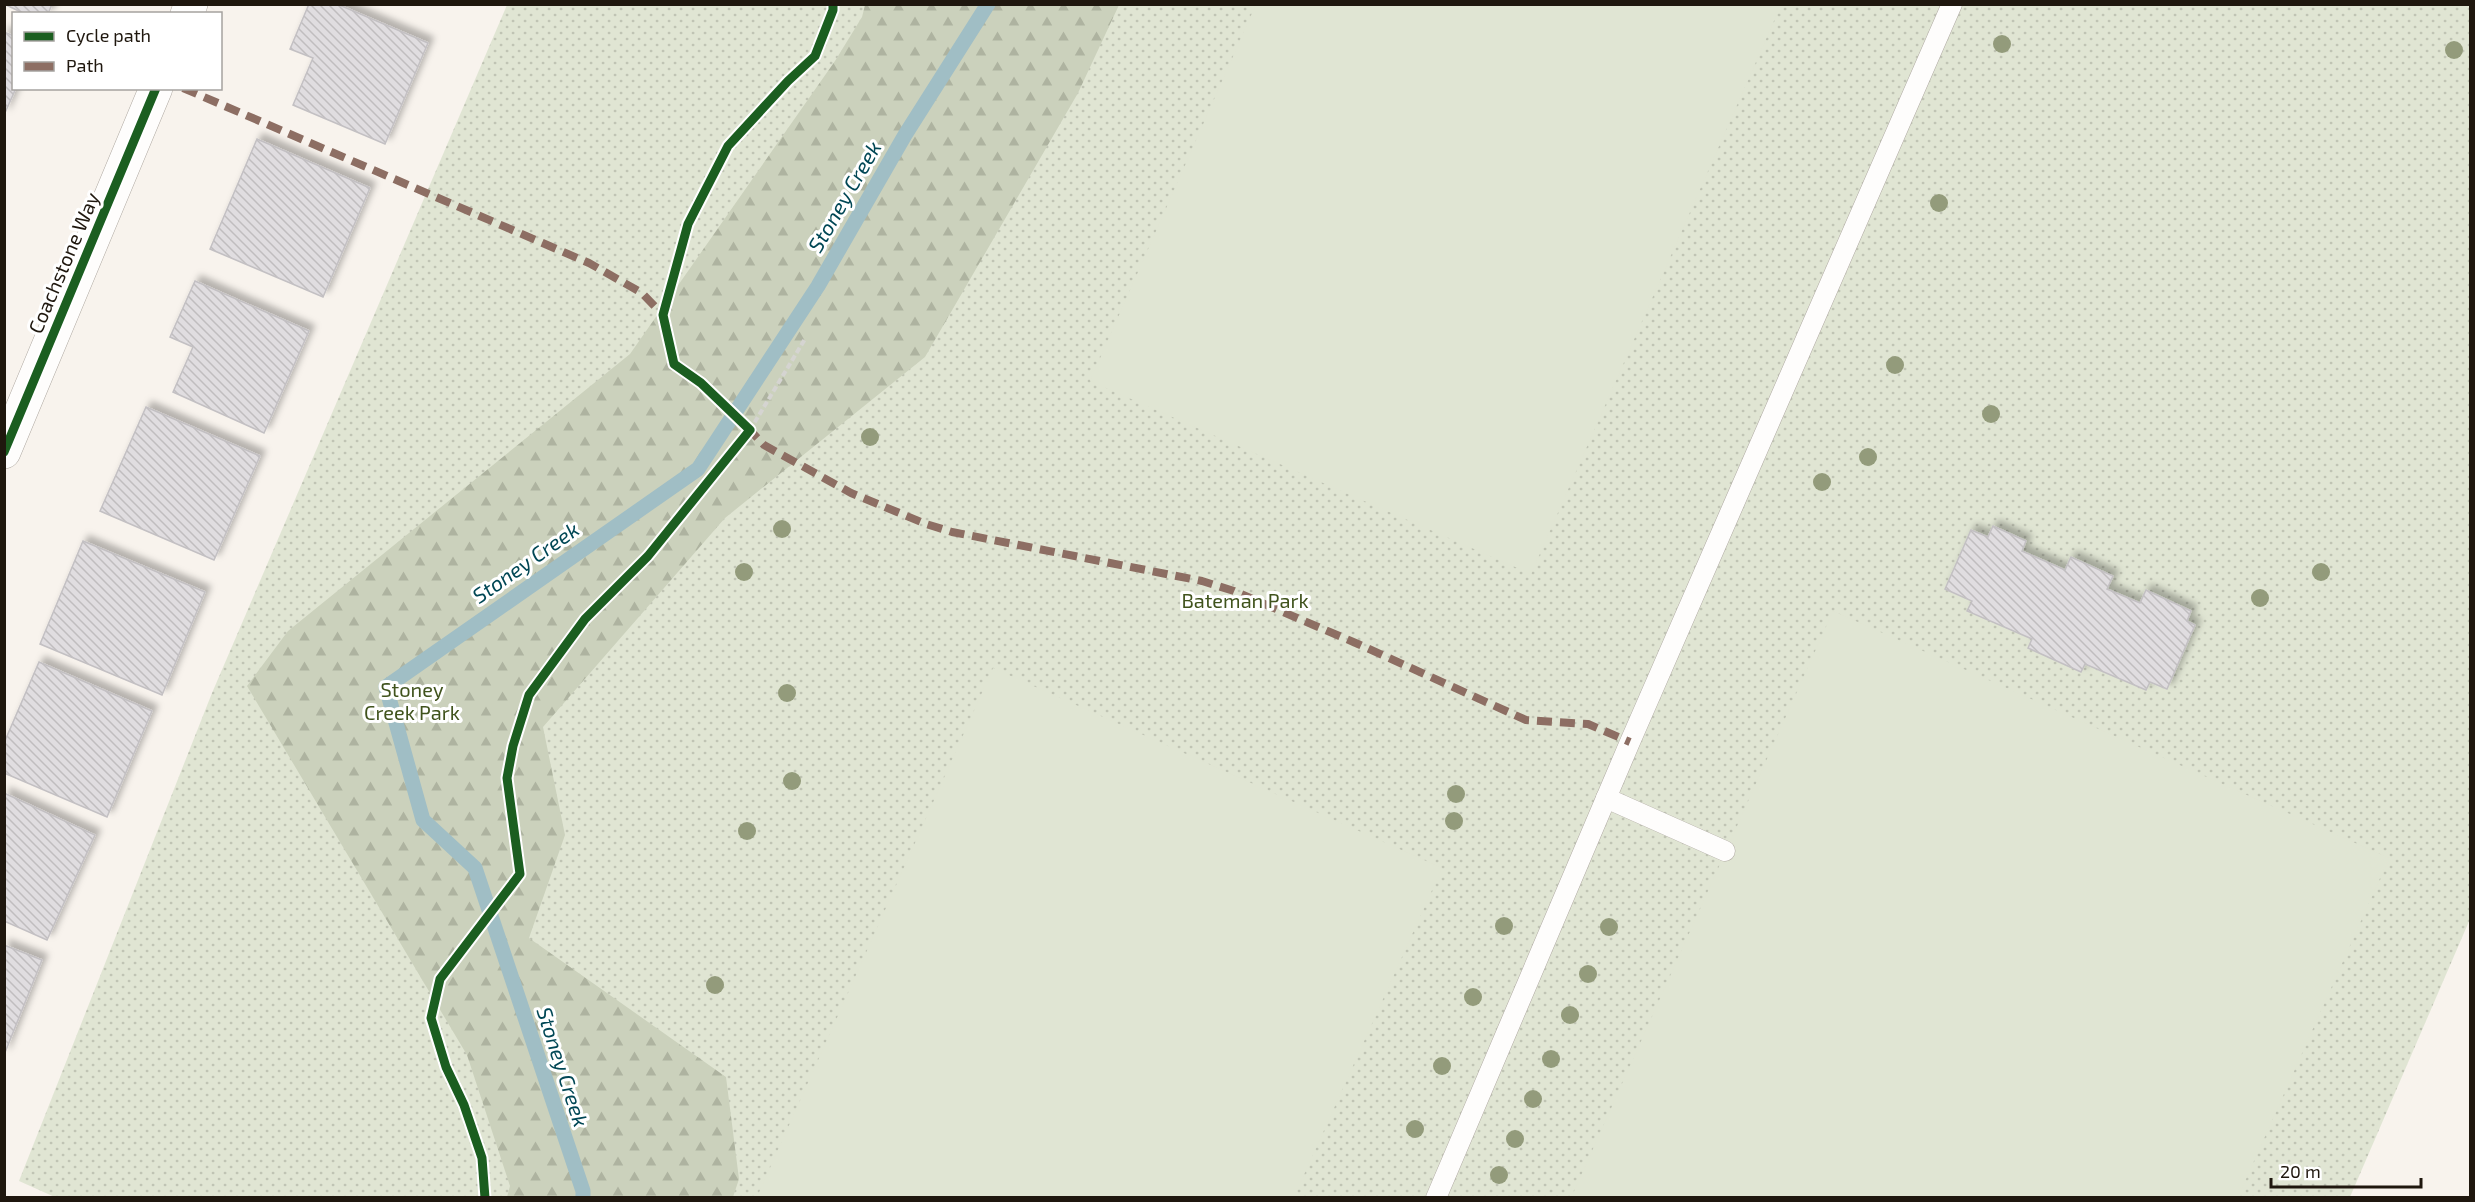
<svg xmlns="http://www.w3.org/2000/svg" width="2475" height="1202" font-family="'Exo 2',sans-serif">
	<style>
		.grass { fill: url(#grass-dots) }
		.forest { fill: url(#forest-firs) }
		.pitch { fill: #e0e5d3 }
		.lines { fill: none; stroke-linecap: round; stroke-linejoin: round }
		.stream { stroke: #a0bec5; stroke-width: 15 }
		.building { fill: url(#building-back-hatch); stroke: #c3c0c3; stroke-width: 1.5; filter: url(#shadow) }
		.lane-casing { stroke: #afa9a2; stroke-width: 21 }
		.street-casing { stroke: #afa9a2; stroke-width: 34 }
		.path { stroke: #d5d4d1; stroke-width: 4; stroke-dasharray: 6 3; stroke-linecap: butt }
		.lane { stroke: #fefdfc; stroke-width: 20 }
		.street { stroke: #fefdfc; stroke-width: 33 }
		.quiet { stroke: #8d6e63; stroke-width: 8; stroke-dasharray: 15 8; stroke-linecap: butt }
		.cycleway-casing { stroke: #fff; stroke-width: 13 }
		.cycleway { stroke: #1b5e20; stroke-width: 9 }
		.tree { fill: #939b7b }
		.labels { text-anchor: middle; stroke-width: 6; stroke-linejoin: round; paint-order: stroke }
		.street-label { font-size: 20px; fill: #1f170e; stroke: #fff }
		.park-label { font-size: 20px; fill: #40531d; stroke: #fff }
		.water-label { font-size: 21px; font-style: italic; fill: #014755; stroke: #fff }
	</style>
	<defs>
		<pattern id="grass-dots" width="8" height="8" patternUnits="userSpaceOnUse" patternTransform="scale(1.5)"><rect width="8" height="8" fill="#e0e5d3"/><path d="M2 2h.1M6 6h.1" fill="none" stroke="#c0c4b4" stroke-width="1.8" stroke-linecap="round"/></pattern>
		<pattern id="forest-firs" width="22" height="20" patternUnits="userSpaceOnUse" patternTransform="scale(1.5)"><rect width="22" height="20" fill="#cbd1bc"/><path d="M5 1l3.5 6h-7zM16 11l3.5 6h-7z" fill="#aeb3a0"/></pattern>
		<pattern id="building-back-hatch" width="6" height="6" patternUnits="userSpaceOnUse" patternTransform="scale(1.5)"><rect width="6" height="6" fill="#e0dde0"/><path d="M-1 5l2 2M0 0l6 6M5-1l2 2" fill="none" stroke="#c0bdbf"/></pattern>
		<filter id="shadow"><feDropShadow dx="5.5" dy="-5.5" stdDeviation="3" flood-color="#0004"/></filter>
	</defs>
	<rect width="100%" height="100%" fill="#f8f3ed"/>
	<!-- grass -->
	<path class="grass" d="M507,5H2470V919L2350,1197L57,1198L19,1181L212,693Z"/>
	<!-- forest -->
	<path class="forest" d="M865,5H1119L1078,93L925,357L725,518L543,727L565,835L529,938L726,1077L739,1179L733,1197H507L510,1186L467,1055L247,686L288,631L630,354L835,61L862,17Z"/>
	<!-- pitch -->
	<g class="pitch">
		<path d="M1256,4L1781,5L1531,574L1090,381Z"/>
		<path d="M1833,611L2389,858L2238,1197L1571,1198Z"/>
		<path d="M993,668L1442,868L1294,1197H757Z"/>
	</g>
	<g class="lines">
		<!-- stream -->
		<path class="stream" d="M583,1198V1191L475,868L423,820L386,687L698,469L818,286L905,135L988,4"/>
	</g>
	<!-- building -->
	<g class="building">
		<path d="M4,4H52L48,14H25Z"/>
		<path d="M309,4H337L428,43L385,144L293,105L313,58L290,49Z"/>
		<path d="M4,32L14,36V88H16L4,115Z"/>
		<path d="M257,139L370,188L323,297L210,249Z"/>
		<path d="M195,281L309,331L264,433L173,392L193,347L170,337Z"/>
		<path d="M146,407L260,456L214,560L100,511Z"/>
		<path d="M1993,526L2026,541L2022,551L2065,570L2071,557L2113,576L2107,589L2140,603L2146,590L2191,611L2187,621L2195,625L2167,689L2150,682L2146,690L2085,664L2081,672L2028,648L2032,639L1967,611L1972,601L1945,589L1971,530L1988,537Z"/>
		<path d="M83,541L205,592L162,695L40,644Z"/>
		<path d="M39,662L152,711L107,817L4,773V743Z"/>
		<path d="M4,793L95,835L47,940L4,921Z"/>
		<path d="M4,945L42,960L4,1055Z"/>
	</g>
	<g class="lines">
		<defs>
			<g id="lane">
				<path d="M1606,798L1725,851"/>
				<path d="M1436,1198L1630,742L1952,4"/>
			</g>
			<g id="street">
				<path d="M187,14L191,4"/>
				<path d="M4,452L156,88"/>
			</g>
		</defs>
		<!-- lane casing -->
		<use href="#lane" class="lane-casing"/>
		<!-- street casing -->
		<use href="#street" class="street-casing"/>
		<!-- path -->
		<path class="path" d="M750,430L805,339"/>
		<!-- lane -->
		<use href="#lane" class="lane"/>
		<!-- street -->
		<use href="#street" class="street"/>
		<!-- quiet -->
		<g class="quiet">
			<path d="M183,88L589,263L642,293L663,315"/>
			<path d="M747,427L764,445L851,493L926,524L952,532L1202,581L1234,591L1358,644L1526,720L1588,724L1630,742"/>
		</g>
		<defs>
			<g id="cycleway">
				<path d="M4,452L156,88"/>
				<path d="M485,1198L482,1158L464,1105L446,1067L431,1018L440,979L520,874L507,778L513,746L529,695L585,619L648,556L750,430L701,383L674,364L663,315L688,224L728,146L788,81L815,56L833,10V4"/>
			</g>
		</defs>
		<!-- cycleway casing -->
		<use href="#cycleway" class="cycleway-casing"/>
		<!-- cycleway -->
		<use href="#cycleway" class="cycleway"/>
	</g>
	<!-- trees -->
	<g class="tree">
		<circle cx="2002" cy="44" r="9"/>
		<circle cx="2454" cy="50" r="9"/>
		<circle cx="1939" cy="203" r="9"/>
		<circle cx="1895" cy="365" r="9"/>
		<circle cx="1991" cy="414" r="9"/>
		<circle cx="870" cy="437" r="9"/>
		<circle cx="1868" cy="457" r="9"/>
		<circle cx="1822" cy="482" r="9"/>
		<circle cx="782" cy="529" r="9"/>
		<circle cx="744" cy="572" r="9"/>
		<circle cx="2321" cy="572" r="9"/>
		<circle cx="2260" cy="598" r="9"/>
		<circle cx="787" cy="693" r="9"/>
		<circle cx="792" cy="781" r="9"/>
		<circle cx="1456" cy="794" r="9"/>
		<circle cx="1454" cy="821" r="9"/>
		<circle cx="747" cy="831" r="9"/>
		<circle cx="1504" cy="926" r="9"/>
		<circle cx="1609" cy="927" r="9"/>
		<circle cx="1588" cy="974" r="9"/>
		<circle cx="715" cy="985" r="9"/>
		<circle cx="1473" cy="997" r="9"/>
		<circle cx="1570" cy="1015" r="9"/>
		<circle cx="1551" cy="1059" r="9"/>
		<circle cx="1442" cy="1066" r="9"/>
		<circle cx="1533" cy="1099" r="9"/>
		<circle cx="1415" cy="1129" r="9"/>
		<circle cx="1515" cy="1139" r="9"/>
		<circle cx="1499" cy="1175" r="9"/>
	</g>
	<g class="labels">
		<!-- street labels -->
		<g class="street-label">
			<text transform="translate(64 263) rotate(-67)" y="7">Coachstone Way</text>
		</g>
		<!-- park labels -->
		<g class="park-label">
			<text x="1245" y="608">Bateman Park</text>
			<text x="412" y="697">Stoney<tspan x="412" dy="23">Creek Park</tspan></text>
		</g>
		<!-- water labels -->
		<g class="water-label">
			<text transform="translate(845 197) rotate(-60)" y="7">Stoney Creek</text>
			<text transform="translate(526 563) rotate(-35)" y="7">Stoney Creek</text>
			<text transform="translate(562 1067) rotate(72)" y="7">Stoney Creek</text>
		</g>
	</g>
	<!-- border -->
	<rect width="2475" height="1202" fill="none" stroke="#1f170e" stroke-width="12"/>
	<!-- legend -->
	<rect x="12" y="12" width="210" height="78" fill="#ffffff" stroke="#a5a29f" stroke-width="1.5"/>
	<rect x="24" y="32" width="30" height="9" fill="#1b5e20" stroke="#a5a29f" stroke-width="1.5"/>
	<text x="66" y="42" font-size="18" fill="#1f170e">Cycle path</text>
	<rect x="24" y="62" width="30" height="9" fill="#8d6e63" stroke="#a5a29f" stroke-width="1.5"/>
	<text x="66" y="72" font-size="18" fill="#1f170e">Path</text>
	<!-- scale -->
	<path d="M2271 1178v9h150v-9" fill="none" stroke="#1f170e" stroke-width="3"/>
	<text x="2280" y="1178" font-size="18" fill="#1f170e" stroke="#ffffff" stroke-width="4.5" paint-order="stroke">20 m</text>
</svg>
